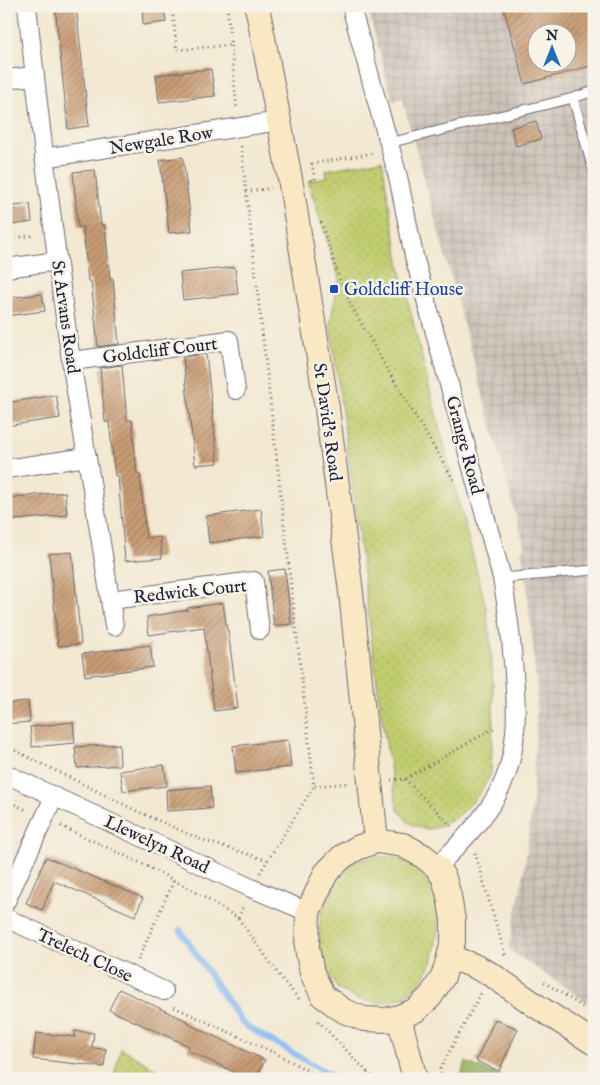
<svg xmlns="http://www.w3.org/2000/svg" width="600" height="1085" font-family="'IM FELL English',serif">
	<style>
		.industrial { fill: url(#industrial-grid); fill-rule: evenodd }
		.grass { fill: url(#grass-dots); stroke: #727855 }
		.forest { fill: url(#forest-firs); stroke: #5d694e }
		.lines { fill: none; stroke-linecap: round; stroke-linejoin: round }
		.stream { stroke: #81b8f1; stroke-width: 6 }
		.building { fill: url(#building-hatch); fill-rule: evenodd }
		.lane-casing { stroke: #6b6770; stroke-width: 11 }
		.street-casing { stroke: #6b6770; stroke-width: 20 }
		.secondary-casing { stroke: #6b6770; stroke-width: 26 }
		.path { stroke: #6b6770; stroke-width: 3; stroke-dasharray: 1 4; stroke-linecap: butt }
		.lane { stroke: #fff; stroke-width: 9 }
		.street { stroke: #fff; stroke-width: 18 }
		.secondary { stroke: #fae7c3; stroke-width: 24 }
		.transit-dot { fill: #1a4fb4; stroke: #f7f3e8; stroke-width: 2 }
		.labels { text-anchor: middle; stroke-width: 5; stroke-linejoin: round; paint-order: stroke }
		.street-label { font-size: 18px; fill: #22223b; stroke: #f7f3e8 }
		.transit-label { font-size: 18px; fill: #164399; stroke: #f7f3e8; text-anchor: start }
	</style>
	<defs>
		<pattern id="industrial-grid" width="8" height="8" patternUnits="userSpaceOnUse" patternTransform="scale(1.25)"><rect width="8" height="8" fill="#ccc2b8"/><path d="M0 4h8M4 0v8" fill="none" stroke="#afa69f"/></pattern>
		<pattern id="grass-dots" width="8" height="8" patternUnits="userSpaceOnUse" patternTransform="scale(1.25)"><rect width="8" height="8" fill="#c1cd6f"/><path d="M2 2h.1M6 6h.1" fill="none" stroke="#a6b061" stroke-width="1.8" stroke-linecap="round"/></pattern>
		<pattern id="forest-firs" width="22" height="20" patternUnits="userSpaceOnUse" patternTransform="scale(1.25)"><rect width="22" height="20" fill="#98b062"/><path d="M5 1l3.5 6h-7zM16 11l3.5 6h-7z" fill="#7c8f52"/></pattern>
		<pattern id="building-hatch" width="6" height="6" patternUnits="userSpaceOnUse" patternTransform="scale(1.25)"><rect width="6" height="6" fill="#c99d75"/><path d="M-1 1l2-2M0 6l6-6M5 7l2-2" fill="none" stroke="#a38061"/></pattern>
	</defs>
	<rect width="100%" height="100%" fill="#f7f3e8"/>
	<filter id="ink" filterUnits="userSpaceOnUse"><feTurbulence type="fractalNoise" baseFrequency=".02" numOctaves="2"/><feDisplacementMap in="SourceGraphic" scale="10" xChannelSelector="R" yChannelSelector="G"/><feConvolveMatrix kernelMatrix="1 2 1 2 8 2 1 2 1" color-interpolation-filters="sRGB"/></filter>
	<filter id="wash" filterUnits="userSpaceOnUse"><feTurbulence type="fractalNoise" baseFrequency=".0096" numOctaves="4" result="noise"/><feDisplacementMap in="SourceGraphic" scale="20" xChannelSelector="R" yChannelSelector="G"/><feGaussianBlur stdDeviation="1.12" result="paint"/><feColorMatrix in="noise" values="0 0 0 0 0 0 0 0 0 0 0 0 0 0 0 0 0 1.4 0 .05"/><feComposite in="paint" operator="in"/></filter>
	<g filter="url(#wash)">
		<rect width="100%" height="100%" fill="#f3e8d1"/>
		<!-- industrial -->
		<path class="industrial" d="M367,6H594V1007L511,951L509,947L524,873L532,807L536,730L537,690L525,566L521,550L525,549L402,98L393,102ZM538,32H568V62H538Z"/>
		<!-- grass -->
		<g class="grass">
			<path d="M382,160L391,216L401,272L428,383L486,607L491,648L493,689V723L491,774L480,793L467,808L452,820L435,828L427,829L413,825L407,821L398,810L395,796L380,707L351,476L330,324L339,278L308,181L327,177L326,170Z"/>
			<path d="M373,857H392L409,863L422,873L434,892L439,913L437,938L432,963L420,983L404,997L380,1003L357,999L338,989L325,968L319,946L320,917L326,900L337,881L352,863Z"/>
			<path d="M121,1048L171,1079H113Z"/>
		</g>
		<!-- forest -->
		<path class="forest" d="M466,1062L506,1079H459Z"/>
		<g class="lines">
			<!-- stream -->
			<path class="stream" d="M180,930L241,1022L249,1028L337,1078"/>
		</g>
		<g id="blocks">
			<!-- building -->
			<g class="building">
				<path d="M55,6H76L89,126L68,129Z"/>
				<path d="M142,6H164L166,22L143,25Z"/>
				<path d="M503,6H594V65L525,84ZM538,32H568V62H538Z"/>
				<path d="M211,69L215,96L159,102L156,75Z"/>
				<path d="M536,121L541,139L516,146L511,128Z"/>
				<path d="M183,157L192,231L169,233L160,160Z"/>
				<path d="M95,170L101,225H105L110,279H113L119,344L98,347L91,281H88L83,227H78L73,172Z"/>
				<path d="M30,204L32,222L6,226V207Z"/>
				<path d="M235,267L238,294L183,300L180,273Z"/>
				<path d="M42,294L45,311L6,316V298Z"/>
				<path d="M206,354L218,463L195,465L183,357Z"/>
				<path d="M122,365L127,420H132L137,474H140L146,538L160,537L162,558L125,561L118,476H115L109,422H105L100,368Z"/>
				<path d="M56,395L60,418L6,426V403Z"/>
				<path d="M65,492L67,515L6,521V498Z"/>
				<path d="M261,509L264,536L209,543L206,516Z"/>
				<path d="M72,552L81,644L58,646L49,554Z"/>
				<path d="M285,569L291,624L274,626L268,571Z"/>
				<path d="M223,603L227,630H228L238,708L214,711L204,627L149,635L147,617L188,610L187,608Z"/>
				<path d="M150,645L153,667L85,676L82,654Z"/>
				<path d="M28,701L30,722L6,724V703Z"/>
				<path d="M73,722L75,743L32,747L30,727Z"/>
				<path d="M288,740L291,767L236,773L233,746Z"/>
				<path d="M119,744L120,765L77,768L75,747Z"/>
				<path d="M164,765L167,786L123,791L120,771Z"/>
				<path d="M210,786L212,808L167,811L166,790Z"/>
				<path d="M46,857L143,898L135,916L54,881L42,910L26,903Z"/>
				<path d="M119,989L189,1022L188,1024L265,1060L256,1079H248L221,1066L187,1050L189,1046L109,1010Z"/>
				<path d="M495,1019L518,1029L499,1071L476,1061Z"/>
				<path d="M75,1031L94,1033L92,1048L106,1049L104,1067L33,1059L36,1033L75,1037Z"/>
			</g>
		</g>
	</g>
	<g filter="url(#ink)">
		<use href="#blocks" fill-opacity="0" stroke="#6b6770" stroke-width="1"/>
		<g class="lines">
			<defs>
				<g id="lane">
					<path d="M573,98L594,173"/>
					<path d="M389,143L573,98L594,91"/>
					<path d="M502,578L594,570"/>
				</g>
				<g id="street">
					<path d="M27,6C40,124 54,242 71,360C85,449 101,537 114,626"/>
					<path d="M351,6L380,113L389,143L399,181L414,256L502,578C507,606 511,634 513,662C517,705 520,754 498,793C483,821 459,844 437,867"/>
					<path d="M6,79L35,76"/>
					<path d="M44,158L279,121"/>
					<path d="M6,268L58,261"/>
					<path d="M72,361L229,340L236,390"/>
					<path d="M6,469L87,457"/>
					<path d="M111,600L254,581L260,630"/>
					<path d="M6,774L251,888L308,912"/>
					<path d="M6,901L54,797"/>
					<path d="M6,918L164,991"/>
				</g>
				<g id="secondary">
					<path d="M257,6L291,184L327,408L351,592L376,841"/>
					<path d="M376,841L403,845L423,856L437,867L444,878L449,896L453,920V941L449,957L443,977L430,997L416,1010L399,1017L386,1020L364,1019L344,1011L323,996L312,973L307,948L308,912L326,873L342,857L357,848Z"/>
					<path d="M449,957L472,965L492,975L538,1007L594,1043"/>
					<path d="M399,1017L415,1079"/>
				</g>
			</defs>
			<!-- lane casing -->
			<use href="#lane" class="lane-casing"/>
			<!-- street casing -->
			<use href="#street" class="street-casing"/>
			<!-- secondary casing -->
			<use href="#secondary" class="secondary-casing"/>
			<!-- path -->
			<g class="path">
				<path d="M172,6L177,50L230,45"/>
				<path d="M227,6L237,110"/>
				<path d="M241,146L314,786L350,783"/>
				<path d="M311,180H315L312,164L373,153"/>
				<path d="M246,192L271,188"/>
				<path d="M321,222L339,278L351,305L384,364L455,482"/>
				<path d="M6,239L35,235"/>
				<path d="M6,746L137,811L202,840L267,860"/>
				<path d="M405,779L451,826"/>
				<path d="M391,780L405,779L496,727"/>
				<path d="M6,800L28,811"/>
				<path d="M61,826L145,865L192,890L238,918L285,983L299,999"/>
				<path d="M475,853L506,957"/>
				<path d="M260,873L314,786"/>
				<path d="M238,918L244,905"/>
				<path d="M138,960L174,880"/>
				<path d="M544,982L594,1014"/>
				<path d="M174,1007L279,1055L323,1079"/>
				<path d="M318,1021L374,1079"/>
				<path d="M359,1079L368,1072"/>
				<path d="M442,1079L440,1069L481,993"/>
			</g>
			<!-- lane -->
			<use href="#lane" class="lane"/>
			<!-- street -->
			<use href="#street" class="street"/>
			<!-- secondary -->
			<use href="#secondary" class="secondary"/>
		</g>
	</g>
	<!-- markers -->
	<rect class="transit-dot" x="329" y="284" width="10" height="10" rx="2.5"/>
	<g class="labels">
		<!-- street labels -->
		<g class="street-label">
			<text transform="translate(161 140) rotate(-9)" y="6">Newgale Row</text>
			<text transform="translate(66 317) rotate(82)" y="6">St Arvans Road</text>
			<text transform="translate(160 350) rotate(-7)" y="6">Goldcliff Court</text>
			<text transform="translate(328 422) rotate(82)" y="6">St David's Road</text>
			<text transform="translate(465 445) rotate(75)" y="6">Grange Road</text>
			<text transform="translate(190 591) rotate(-6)" y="6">Redwick Court</text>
			<text transform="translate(157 844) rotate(25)" y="6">Llewelyn Road</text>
			<text transform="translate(85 955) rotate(25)" y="6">Trelech Close</text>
		</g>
		<!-- transit labels -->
		<g class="transit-label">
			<text x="344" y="295">Goldcliff House</text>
		</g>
	</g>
	<!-- margin -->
	<rect width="600" height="1085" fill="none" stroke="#f7f3e8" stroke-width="25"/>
	<!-- north arrow -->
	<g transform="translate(552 48)"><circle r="24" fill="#f7f3e8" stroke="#a29fa3"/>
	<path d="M0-4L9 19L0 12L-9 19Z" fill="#1f6fb2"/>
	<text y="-8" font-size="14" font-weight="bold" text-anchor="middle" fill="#22223b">N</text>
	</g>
</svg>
